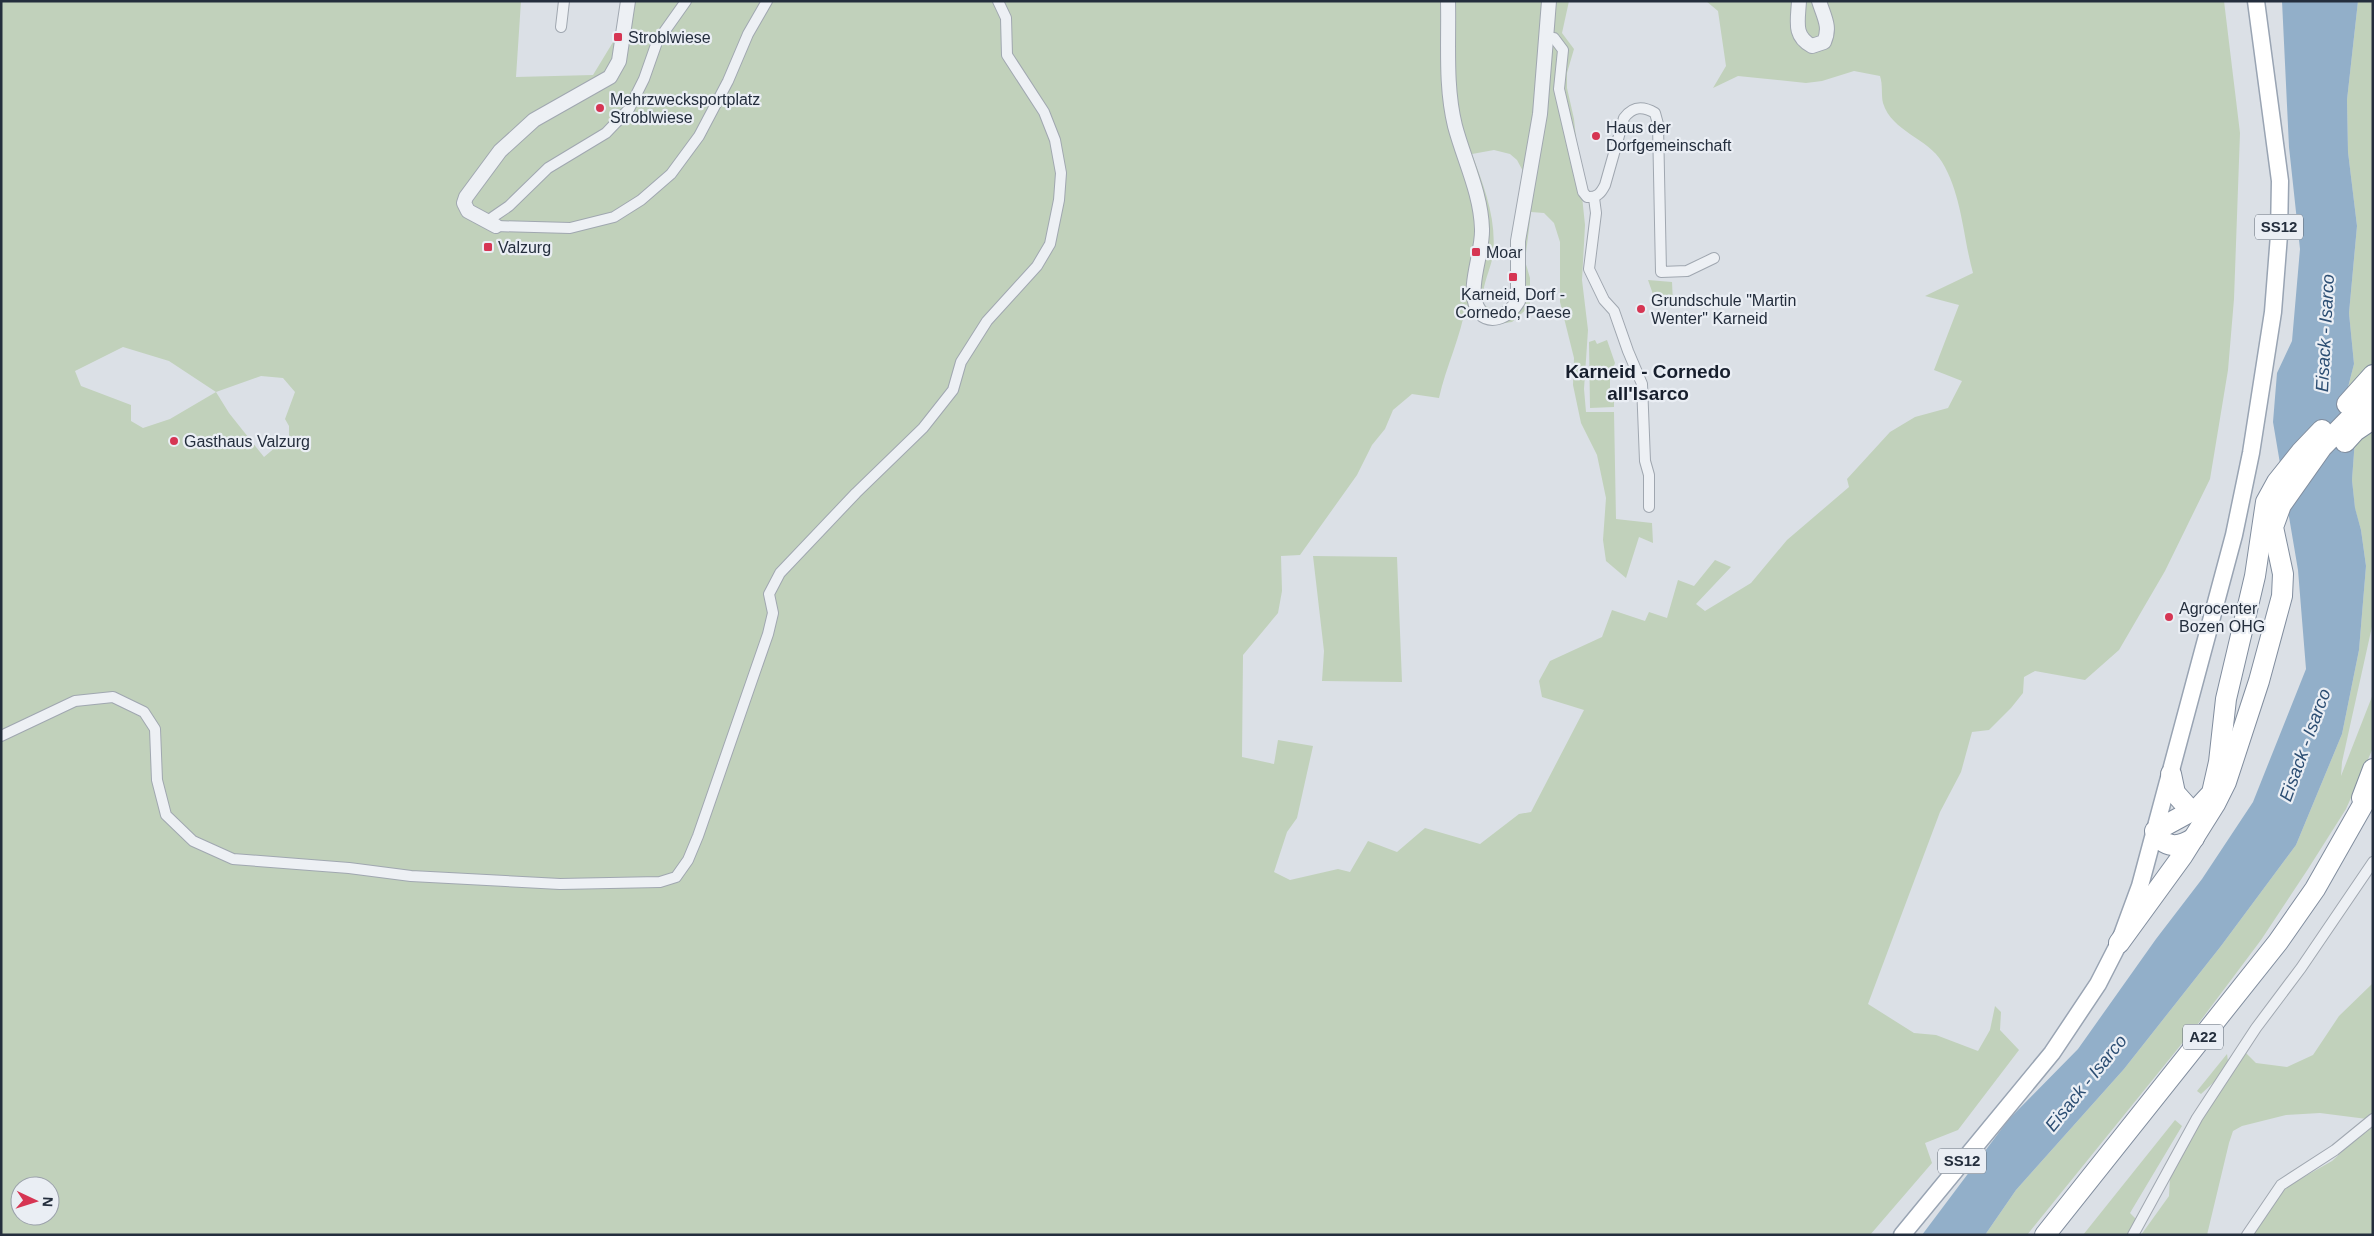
<svg xmlns="http://www.w3.org/2000/svg" width="2374" height="1236" font-family="Arial,sans-serif">
	<style>
		.green { fill: #c1d1bb; fill-rule: evenodd }
		.water { fill: #92afc9 }
		.lines { fill: none; stroke-linecap: round; stroke-linejoin: round }
		.minor-casing { stroke: #a0a7b0; stroke-width: 12 }
		.tertiary-casing { stroke: #a0a7b0; stroke-width: 16 }
		.primary-casing { stroke: #99a4b3; stroke-width: 19 }
		.motorway-casing { stroke: #818d9e; stroke-width: 22 }
		.minor { stroke: #edf0f4; stroke-width: 10 }
		.tertiary { stroke: #edf0f4; stroke-width: 14 }
		.primary { stroke: #fff; stroke-width: 16 }
		.motorway { stroke: #fff; stroke-width: 20 }
		.poi-dot { fill: #d63553; stroke: #eaeef4; stroke-width: 2 }
		.labels { text-anchor: middle; stroke-width: 4.5; stroke-linejoin: round; paint-order: stroke }
		.shield { fill: #eaeef4; stroke: #5f6874; stroke-width: 1 }
		.shield-label { font-size: 15px; font-weight: bold; fill: #242e3d }
		.poi-label { font-size: 16px; fill: #242e3d; stroke: #eaeef4; text-anchor: start }
		.water-label { font-size: 18px; font-style: italic; fill: #2c4e73; stroke: #eaeef4 }
		.quarter-label { font-size: 19px; font-weight: bold; fill: #171f2d; stroke: #eaeef4 }
	</style>
	<rect width="100%" height="100%" fill="#dbe0e6"/>
	<!-- green -->
	<g class="green">
		<path d="M1,1H521L516,77L593,75L624,24L629,1H1569L1562,33L1574,49L1567,73V88L1574,119L1585,225L1582,280L1588,330L1584,389L1586,412H1614L1616,519L1652,523L1653,543L1639,537L1626,578L1606,561L1603,540L1606,498L1597,455L1581,423L1573,385L1574,358L1560,302V242L1554,223L1544,213L1531,212L1525,261L1530,278V306L1512,322L1491,325L1480,321L1466,304C1461,337 1446,366 1439,398L1412,394L1393,410L1385,429L1372,445L1357,475L1300,555L1281,556L1282,591L1278,613L1243,655L1242,757L1274,764L1278,740L1313,746L1297,818L1287,832L1274,872L1290,880L1338,869L1350,872L1368,841L1397,852L1425,828L1480,844L1519,814L1531,812L1584,710L1542,697L1539,681L1550,661L1602,637L1612,610L1645,621L1649,612L1667,618L1678,580L1694,586L1715,560L1731,567L1696,604L1705,611L1751,583L1787,540L1849,487L1847,479L1890,432L1915,417L1948,408L1962,381L1934,370L1959,305L1925,296L1973,273C1963,237 1962,195 1942,162C1928,138 1892,132 1883,103C1881,94 1883,85 1880,76L1854,71L1822,81L1806,83L1738,76L1713,88L1726,66L1718,11L1706,1H2224L2240,133L2234,299L2228,370L2210,479L2165,571L2119,650L2085,680L2035,671L2024,677L2023,693L2011,708L1989,730L1972,732L1961,772L1940,812L1868,1004L1914,1033L1936,1035L1978,1051L1990,1030L1995,1006L2001,1012L2000,1030L2019,1050L1958,1130L1925,1143L1932,1163L1870,1235H1ZM1494,150L1510,154L1517,160L1524,173L1511,239V303C1501,309 1493,312 1483,304C1481,286 1490,272 1493,255C1497,219 1484,187 1472,154ZM123,347L169,361L216,392L170,419L143,428L131,421V405L81,386L75,371ZM261,376L283,378L295,392L285,419L289,426V436L264,457L229,413L216,392ZM20,1186H50V1216H20Z"/>
		<path d="M2358,1H2373V364L2346,395L2354,364L2349,313L2357,226L2348,152L2347,100Z"/>
		<path d="M1648,280L1672,282L1673,303H1656Z"/>
		<path d="M1595,340L1597,344L1607,340L1615,363L1610,377V393L1614,394V407L1590,408L1589,342Z"/>
		<path d="M2373,424V622L2342,762L2341,776L2373,694V748L2346,809L2308,869L2261,940L2201,1020L2027,1235H1985L2016,1190L2124,1069L2221,946L2296,845L2342,734L2359,650L2366,566L2361,530L2355,509L2352,480L2355,439Z"/>
		<path d="M1313,556L1397,557L1402,682L1322,681L1324,651Z"/>
		<path d="M2373,983V1114L2367,1119L2320,1113L2286,1115L2242,1126L2233,1131L2229,1143L2207,1235H2141L2169,1196L2170,1177L2203,1118L2246,1053L2256,1063L2287,1067L2313,1055L2339,1016Z"/>
		<path d="M2227,1054L2228,1061L2214,1082L2201,1094L2197,1091Z"/>
		<path d="M2175,1120L2182,1126L2130,1213L2136,1219L2128,1235H2083Z"/>
		<path d="M2373,1123V1235H2253L2286,1187L2332,1161Z"/>
	</g>
	<!-- water -->
	<path class="water" d="M2282,1H2358L2347,100L2348,152L2357,226L2349,313L2354,364L2346,395L2355,439L2352,480L2355,508L2361,530L2366,566L2359,650L2342,734L2296,845L2221,946L2124,1069L2016,1190L1985,1235H1922L2009,1119L2078,1049L2156,939L2202,879L2253,802L2306,669L2298,570L2273,422L2277,373L2292,341L2300,249L2289,147Z"/>
	<g class="lines">
		<defs>
			<g id="minor">
				<path d="M561,27L564,1"/>
				<path d="M1547,38H1554L1563,50L1559,89L1583,192L1587,197C1597,198 1601,193 1605,185L1624,118C1633,106 1643,106 1655,113L1658,124L1661,272L1687,271L1714,258"/>
				<path d="M1594,198L1596,213L1589,269L1604,300L1614,311L1628,351L1642,384L1645,461L1649,475V507"/>
				<path d="M488,223L493,217L509,206L548,168L606,133L629,109L644,79L657,42L686,1"/>
				<path d="M496,226L570,228L614,217L641,200L671,174L699,136L728,81L748,34L767,1"/>
				<path d="M1,736L75,701L113,697L144,712L155,729L157,780L166,815L193,841L233,859L349,868L411,876L560,884L660,882L676,877L688,860L698,836L768,634L773,613L769,594L780,573L856,493L923,428L953,390L961,362L987,321L1037,266L1050,244L1059,200L1061,173L1055,140L1044,112L1007,55L1006,18L998,1"/>
				<path d="M2133,1235L2197,1118L2256,1028L2301,968L2373,862"/>
				<path d="M2247,1235L2281,1185L2335,1150L2373,1119"/>
			</g>
			<g id="tertiary">
				<path d="M1448,1C1449,43 1445,85 1455,126C1464,160 1481,193 1482,229C1483,253 1467,286 1477,307C1486,327 1510,316 1518,301V241L1540,114L1549,1"/>
				<path d="M1799,1C1798,21 1793,36 1812,46L1824,42C1831,27 1824,17 1819,1"/>
				<path d="M496,226L468,211L464,203L466,197L500,151L534,120L610,77L619,61L628,1"/>
			</g>
			<path id="primary" d="M1902,1235L2052,1053L2098,984L2119,943L2140,886L2234,535L2251,453L2273,312L2279,235L2280,181L2256,1"/>
			<g id="motorway">
				<path d="M2347,404L2373,375"/>
				<path d="M2345,442L2355,431L2373,419"/>
				<path d="M2171,774L2175,793L2191,811"/>
				<path d="M2362,798L2373,769"/>
				<path d="M2194,838C2179,848 2164,849 2155,831L2199,807L2212,793L2219,762L2226,699L2255,576L2266,502L2277,482L2301,452L2322,430"/>
				<path d="M2119,943L2183,855L2215,804L2226,782L2259,681L2282,596L2283,574L2273,527L2281,505L2322,447L2373,395"/>
				<path d="M2045,1235L2278,942L2315,889L2373,787"/>
			</g>
		</defs>
		<!-- minor casing -->
		<use href="#minor" class="minor-casing"/>
		<!-- tertiary casing -->
		<use href="#tertiary" class="tertiary-casing"/>
		<!-- primary casing -->
		<use href="#primary" class="primary-casing"/>
		<!-- motorway casing -->
		<use href="#motorway" class="motorway-casing"/>
		<!-- minor -->
		<use href="#minor" class="minor"/>
		<!-- tertiary -->
		<use href="#tertiary" class="tertiary"/>
		<!-- primary -->
		<use href="#primary" class="primary"/>
		<!-- motorway -->
		<use href="#motorway" class="motorway"/>
	</g>
	<!-- markers -->
	<g class="poi-dot">
		<rect x="613" y="32" width="10" height="10" rx="2.5"/>
		<circle cx="600" cy="108" r="5"/>
		<circle cx="1596" cy="136" r="5"/>
		<rect x="483" y="242" width="10" height="10" rx="2.5"/>
		<rect x="1471" y="247" width="10" height="10" rx="2.5"/>
		<rect x="1508" y="272" width="10" height="10" rx="2.5"/>
		<circle cx="1641" cy="309" r="5"/>
		<circle cx="174" cy="441" r="5"/>
		<circle cx="2169" cy="617" r="5"/>
	</g>
	<g class="labels">
		<!-- shield labels -->
		<g class="shield">
			<rect x="2255" y="214.5" width="48" height="25" rx="4"/>
			<rect x="2183" y="1024.5" width="40" height="25" rx="4"/>
			<rect x="1938" y="1148.5" width="48" height="25" rx="4"/>
		</g>
		<g class="shield-label">
			<text x="2279" y="232">SS12</text>
			<text x="2203" y="1042">A22</text>
			<text x="1962" y="1166">SS12</text>
		</g>
		<!-- poi labels -->
		<g class="poi-label">
			<text x="628" y="43">Stroblwiese</text>
			<text x="610" y="105">Mehrzwecksportplatz<tspan x="610" dy="18">Stroblwiese</tspan></text>
			<text x="1606" y="133">Haus der<tspan x="1606" dy="18">Dorfgemeinschaft</tspan></text>
			<text x="498" y="253">Valzurg</text>
			<text x="1486" y="258">Moar</text>
			<text x="1513" y="300" text-anchor="middle">Karneid, Dorf -<tspan x="1513" dy="18">Cornedo, Paese</tspan></text>
			<text x="1651" y="306">Grundschule "Martin<tspan x="1651" dy="18">Wenter" Karneid</tspan></text>
			<text x="184" y="447">Gasthaus Valzurg</text>
			<text x="2179" y="614">Agrocenter<tspan x="2179" dy="18">Bozen OHG</tspan></text>
		</g>
		<!-- water labels -->
		<g class="water-label">
			<text transform="translate(2325 333) rotate(-87)" y="6">Eisack - Isarco</text>
			<text transform="translate(2305 745) rotate(-70)" y="6">Eisack - Isarco</text>
			<text transform="translate(2086 1083) rotate(-51)" y="6">Eisack - Isarco</text>
		</g>
		<!-- quarter labels -->
		<g class="quarter-label">
			<text x="1648" y="378">Karneid - Cornedo<tspan x="1648" dy="22">all'Isarco</tspan></text>
		</g>
	</g>
	<!-- border -->
	<rect width="2374" height="1236" fill="none" stroke="#242e3d" stroke-width="5"/>
	<!-- north arrow -->
	<g transform="translate(35 1201) rotate(94)"><circle r="24" fill="#eaeef4" stroke="#9ba1ab"/>
	<path d="M0-4L9 19L0 12L-9 19Z" fill="#d63553"/>
	<text y="-8" font-size="14" font-weight="bold" text-anchor="middle" fill="#242e3d">N</text>
	</g>
</svg>
